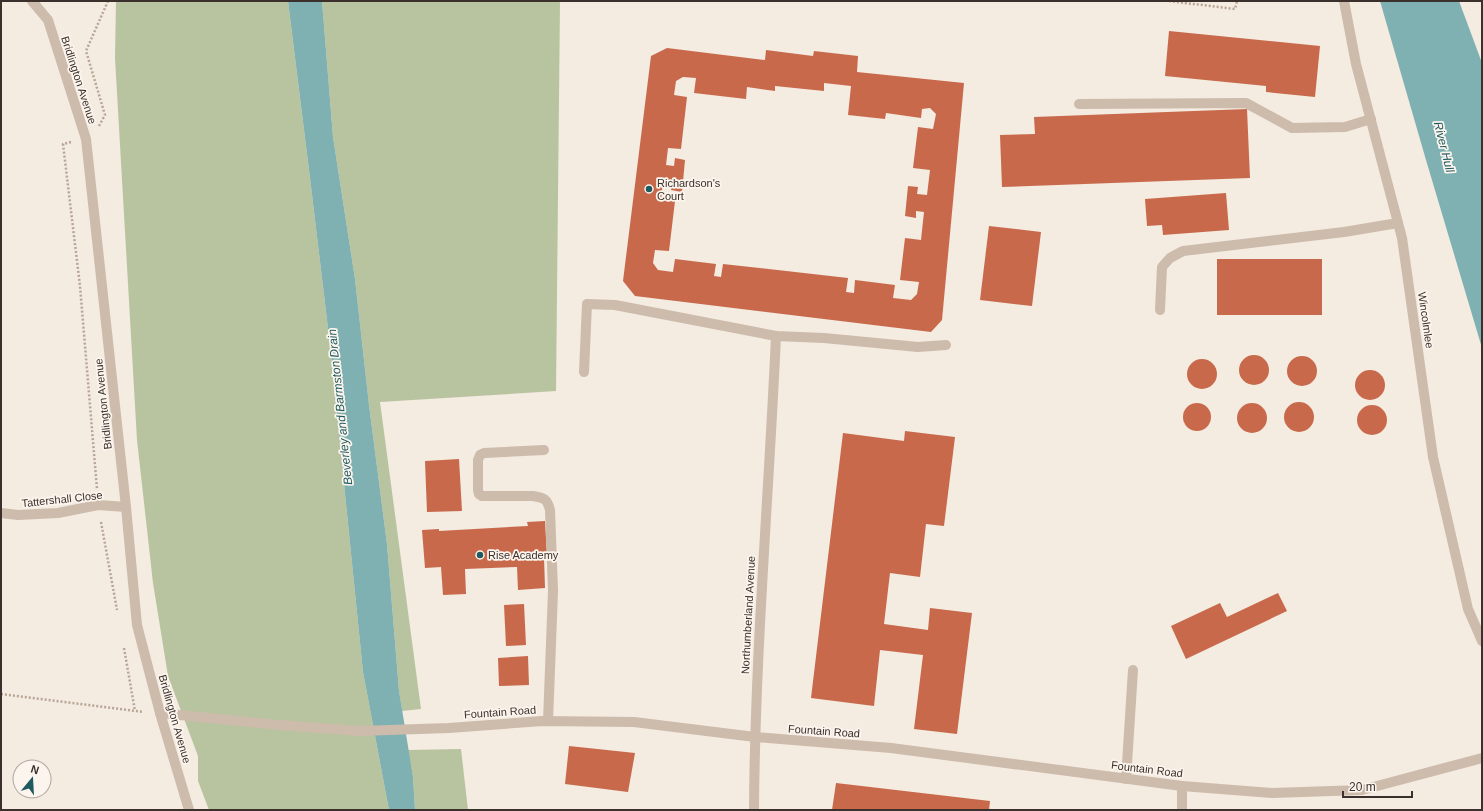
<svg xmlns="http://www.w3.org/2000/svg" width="1483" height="811" font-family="Arial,sans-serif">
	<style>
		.green { fill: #b8c4a0 }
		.water { fill: #7fb0b2 }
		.building { fill: #c8694b; fill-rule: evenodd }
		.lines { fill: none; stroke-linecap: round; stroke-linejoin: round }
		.path { stroke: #b9a596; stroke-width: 2.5; stroke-dasharray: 2 2; stroke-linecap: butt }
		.minor { stroke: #cdbbac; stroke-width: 10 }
		.poi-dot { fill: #1f5a5e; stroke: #fbf5ee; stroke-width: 1.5 }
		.labels { text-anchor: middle; stroke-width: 3.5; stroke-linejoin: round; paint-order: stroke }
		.street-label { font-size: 11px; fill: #3b302b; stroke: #fbf5ee }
		.poi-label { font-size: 11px; fill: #3b302b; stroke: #fbf5ee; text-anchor: start }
		.water-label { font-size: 12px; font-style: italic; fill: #1f5a5e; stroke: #fbf5ee }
	</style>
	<rect width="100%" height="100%" fill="#f4ebe1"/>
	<!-- green -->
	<g class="green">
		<path d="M116,1H288L310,178L330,345L363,672L389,810H209L198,781V756L168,676L153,583L137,440L115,58Z"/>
		<path d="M322,1H560L556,391L380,402L421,709L402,711L399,691L387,544L369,405L355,279L333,137Z"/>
		<path d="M461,749L468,810H415L413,777L408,750Z"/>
	</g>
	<!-- water -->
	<g class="water">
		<path d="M288,1H322L333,137L355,279L369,405L387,544L399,691L413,777L415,810H389L363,672L330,345L310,178Z"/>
		<path d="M1380,1H1459L1482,63V348L1426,160Z"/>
	</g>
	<!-- building -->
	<g class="building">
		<path d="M1169,31L1320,46L1315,97L1266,92V86L1165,76Z"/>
		<path d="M667,48L765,60L766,50L813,56L814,51L858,56L857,72L964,83L942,320L931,332L635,296L623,281L651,56ZM683,77L696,78L694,93L746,99L747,87L775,91V86L824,91V83L851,86L848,115L885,119L886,113L921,118L922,109L930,108L936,114L933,129L918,127L913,168L930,170L927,195L917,194L918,187L908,186L905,216L916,218V211L924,212L921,240L905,238L900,280L919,282L917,294L911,300L893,298L895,285L855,280L854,293L846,292L848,278L723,264L721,277L714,276L716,264L675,259L673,272L658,270L653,263L655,250L669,251L675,201L661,200L663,182L672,183L671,190L682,192L685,160L675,158L674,166L666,165L668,148L681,149L687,97L674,95L676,81Z"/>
		<path d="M1247,109L1250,178L1002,187L1000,135L1035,134L1034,117Z"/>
		<path d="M1226,193L1229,230L1163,235L1162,225L1147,226L1145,199Z"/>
		<path d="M989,226L1041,232L1032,306L980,300Z"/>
		<rect x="1217" y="259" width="105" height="56"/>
		<circle cx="1254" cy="370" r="15"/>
		<circle cx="1302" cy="371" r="15"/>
		<circle cx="1202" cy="374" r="15"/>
		<circle cx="1370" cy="385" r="15"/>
		<circle cx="1299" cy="417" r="15"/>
		<circle cx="1197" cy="417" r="14"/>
		<circle cx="1252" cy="418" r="15"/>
		<circle cx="1372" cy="420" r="15"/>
		<path d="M905,431L955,437L944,526L926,524L920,577L890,573L884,624L928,630L930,608L972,613L957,734L914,729L923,655L880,650L874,706L811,698L843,433L904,441Z"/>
		<path d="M459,459L462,511L427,512L425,461Z"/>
		<path d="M545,521L547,556L544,557L545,588L518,590L517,567L465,569L466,594L443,595L441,567L425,568L422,530L439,529V531L528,526L527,522Z"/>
		<path d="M1278,593L1287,611L1186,659L1171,626L1220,603L1227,617Z"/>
		<path d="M524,604L526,645L506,646L504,605Z"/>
		<path d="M528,656L529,685L499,686L498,658Z"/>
		<path d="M569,746L635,753L628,792L565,784Z"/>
		<path d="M836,783L990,801L989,810H832Z"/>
	</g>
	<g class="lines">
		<!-- path -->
		<g class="path">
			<path d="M1169,1L1235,9L1237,1"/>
			<path d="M99,126L105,115L86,51L108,1"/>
			<path d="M71,142L63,144L80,286L97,489"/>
			<path d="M101,522L117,610"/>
			<path d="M124,648L135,711"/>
			<path d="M1,694L143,712"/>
		</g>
		<!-- minor -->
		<g class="minor">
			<path d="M32,1L48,20L86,139L126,507L137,625L160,713L189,810"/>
			<path d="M1344,1L1356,64L1402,238L1433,457L1468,609L1482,641"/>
			<path d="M1079,104L1246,103L1292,128L1345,127L1371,119"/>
			<path d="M1160,310L1162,267L1170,258L1183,251L1344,232L1398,223"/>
			<path d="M584,372L587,304L615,305L776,336L824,338L918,347L946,345"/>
			<path d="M544,450L484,453L480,455L478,460V490L479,494L482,496H533C545,498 547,499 550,510L553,591L548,721"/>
			<path d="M1,513L18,515L58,513L98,505L126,507"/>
			<path d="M160,713L279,725L360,731L449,728L542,721L634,722L755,737L891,748L1182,786L1272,793L1362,790L1482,758"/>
			<path d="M1126,779L1133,670"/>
			<path d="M754,810C755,652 769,494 776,336"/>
			<path d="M1182,810V786"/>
		</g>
	</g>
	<!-- markers -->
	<g class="poi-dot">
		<circle cx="649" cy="189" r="4"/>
		<circle cx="480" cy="555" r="4"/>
	</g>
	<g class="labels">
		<!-- street labels -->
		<g class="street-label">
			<text transform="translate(79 80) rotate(72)" y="4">Bridlington Avenue</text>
			<text transform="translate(1426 320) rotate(82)" y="4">Wincolmlee</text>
			<text transform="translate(103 404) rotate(-96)" y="4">Bridlington Avenue</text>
			<text transform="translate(62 499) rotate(-6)" y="4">Tattershall Close</text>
			<text transform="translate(748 615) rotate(-87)" y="4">Northumberland Avenue</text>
			<text transform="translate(500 712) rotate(-4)" y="4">Fountain Road</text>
			<text transform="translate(175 719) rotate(74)" y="4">Bridlington Avenue</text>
			<text transform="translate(824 731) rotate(4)" y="4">Fountain Road</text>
			<text transform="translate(1147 769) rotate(7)" y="4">Fountain Road</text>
		</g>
		<!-- poi labels -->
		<g class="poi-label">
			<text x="657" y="187">Richardson's<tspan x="657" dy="13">Court</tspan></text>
			<text x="488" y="559">Rise Academy</text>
		</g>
		<!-- water labels -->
		<g class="water-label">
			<text transform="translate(1444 147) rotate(76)" y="4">River Hull</text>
			<text transform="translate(340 407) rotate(-96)" y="4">Beverley and Barmston Drain</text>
		</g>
	</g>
	<!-- border -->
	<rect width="1483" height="811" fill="none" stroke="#3b302b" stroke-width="4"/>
	<!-- north arrow -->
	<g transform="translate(32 779) rotate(18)"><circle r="19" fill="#fbf5ee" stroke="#aea6a0"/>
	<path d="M0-3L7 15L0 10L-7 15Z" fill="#1f5a5e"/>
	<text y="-6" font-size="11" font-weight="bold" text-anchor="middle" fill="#3b302b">N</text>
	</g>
	<!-- scale -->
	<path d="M1343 791v6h69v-6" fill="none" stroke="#3b302b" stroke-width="2"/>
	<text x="1349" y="791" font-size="12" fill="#3b302b" stroke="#fbf5ee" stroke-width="3" paint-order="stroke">20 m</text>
</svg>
